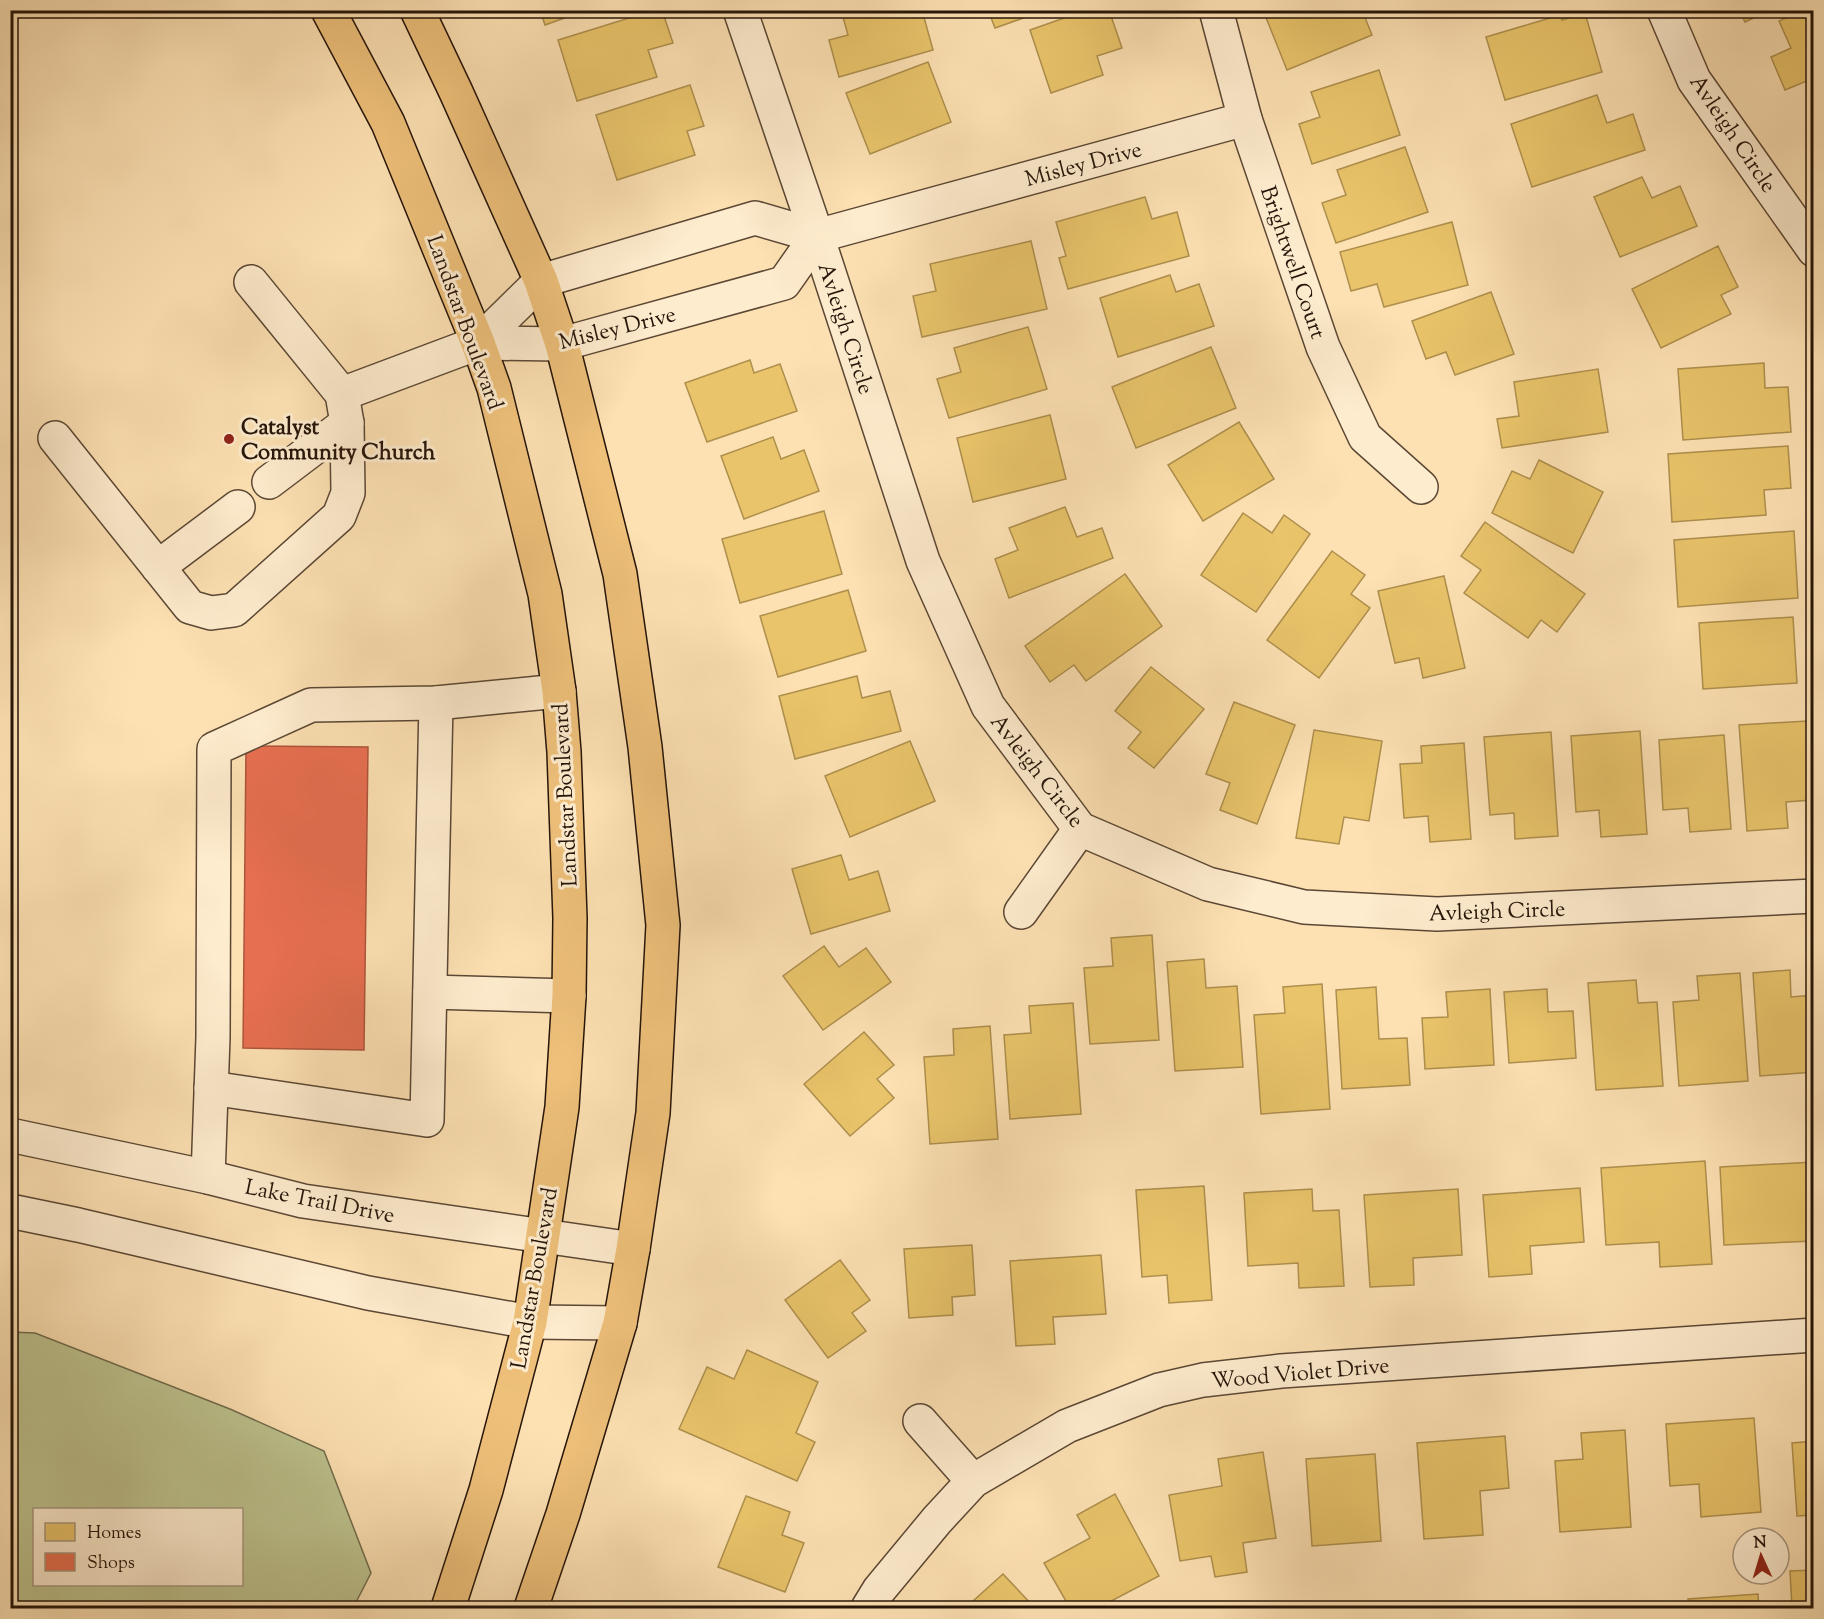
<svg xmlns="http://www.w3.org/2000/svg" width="1824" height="1619" font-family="'Sorts Mill Goudy',serif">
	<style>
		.green { fill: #bdc38f; stroke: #716c4c; stroke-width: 1.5; fill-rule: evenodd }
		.homes { fill: #e9c46a; stroke: #ae8f4d; stroke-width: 1.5 }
		.shops { fill: #e76f51; stroke: #ad543b; stroke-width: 1.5 }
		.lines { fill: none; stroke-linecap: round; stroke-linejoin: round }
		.minor-casing { stroke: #5b4734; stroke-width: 36 }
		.major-casing { stroke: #251409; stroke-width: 36 }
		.minor { stroke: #feecce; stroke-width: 33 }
		.major { stroke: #eec07a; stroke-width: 33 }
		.poi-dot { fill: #8f2418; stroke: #feecce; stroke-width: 2 }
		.labels { text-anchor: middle; stroke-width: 6; stroke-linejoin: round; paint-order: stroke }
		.street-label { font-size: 22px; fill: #251409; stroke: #feecce }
		.poi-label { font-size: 22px; font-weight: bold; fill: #251409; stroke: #feecce; text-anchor: start }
	</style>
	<rect width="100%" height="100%" fill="#fde1b3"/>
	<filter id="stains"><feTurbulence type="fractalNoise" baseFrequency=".00333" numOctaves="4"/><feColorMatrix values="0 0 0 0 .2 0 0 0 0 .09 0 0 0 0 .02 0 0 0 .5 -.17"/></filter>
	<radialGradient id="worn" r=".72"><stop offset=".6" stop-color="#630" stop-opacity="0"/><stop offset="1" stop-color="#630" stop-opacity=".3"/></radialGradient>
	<!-- green -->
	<path class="green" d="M10,1332L35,1333L230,1409L324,1451L371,1573L353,1608H11ZM34,1510H242V1584H34Z"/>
	<!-- homes -->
	<g class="homes">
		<path d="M540,10H587L545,25Z"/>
		<path d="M655,10H662L673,43L648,50L657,77L577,101L558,40Z"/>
		<path d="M841,10H922L933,50L839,77L829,40L848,35Z"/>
		<path d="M988,10H1046L995,28Z"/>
		<path d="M1087,10H1109L1122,48L1097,56L1103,75L1051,93L1030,30Z"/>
		<path d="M1263,10H1362L1372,35L1287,70Z"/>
		<path d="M1739,10H1770L1745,22Z"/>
		<path d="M1803,10H1814V78L1785,90L1771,57L1791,48L1779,21Z"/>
		<path d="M1585,13L1602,72L1505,100L1486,37L1560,15L1562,20Z"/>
		<path d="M928,62L951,122L870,154L846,93Z"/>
		<path d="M1379,70L1400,135L1312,164L1299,124L1320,117L1311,92Z"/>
		<path d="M690,85L704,126L687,131L695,155L617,180L596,115Z"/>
		<path d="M1597,95L1607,123L1633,114L1645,150L1532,187L1511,124Z"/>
		<path d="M1405,147L1428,212L1336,243L1322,203L1346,195L1337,170Z"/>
		<path d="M1642,177L1652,198L1680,186L1697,226L1620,257L1594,197Z"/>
		<path d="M1145,197L1152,219L1177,212L1189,256L1068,289L1059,258L1066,256L1056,222Z"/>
		<path d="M1452,222L1468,285L1384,307L1377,284L1351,291L1340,252Z"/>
		<path d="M1031,241L1047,309L922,337L913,296L936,291L930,264Z"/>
		<path d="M1718,246L1738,287L1721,295L1731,314L1661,348L1632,289Z"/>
		<path d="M1170,275L1176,292L1199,284L1214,326L1118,357L1100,298Z"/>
		<path d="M1491,292L1514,354L1455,375L1446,352L1426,359L1412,321Z"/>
		<path d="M1028,327L1047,389L949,418L937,379L961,372L954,348Z"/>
		<path d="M1211,347L1236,408L1136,448L1112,387Z"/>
		<path d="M750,360L754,373L780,364L797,411L707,442L685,383Z"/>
		<path d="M1764,363L1765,388L1788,387L1791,432L1683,440L1678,369Z"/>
		<path d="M1598,369L1608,432L1502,448L1497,419L1519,416L1514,382Z"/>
		<path d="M1050,415L1066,479L973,502L957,438Z"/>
		<path d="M1239,422L1274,479L1203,521L1168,465Z"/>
		<path d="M773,437L781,459L804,450L819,491L744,519L721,456Z"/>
		<path d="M1788,446L1791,488L1764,490L1766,515L1672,522L1668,454Z"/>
		<path d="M1539,460L1603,492L1573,553L1492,513L1512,471L1530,479Z"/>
		<path d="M1065,507L1077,537L1102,528L1113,558L1009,598L995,559L1018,550L1009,528Z"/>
		<path d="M824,511L842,574L740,603L722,539Z"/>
		<path d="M1243,513L1272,533L1284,515L1310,534L1256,612L1201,575Z"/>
		<path d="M1485,522L1585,594L1557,632L1541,620L1528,638L1464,593L1481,570L1461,556Z"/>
		<path d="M1794,531L1798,598L1678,607L1674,540Z"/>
		<path d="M1332,551L1365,575L1351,594L1370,608L1319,678L1267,640Z"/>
		<path d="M1125,574L1162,626L1086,681L1074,665L1050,682L1025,646Z"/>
		<path d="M1444,576L1465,668L1423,678L1419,658L1395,663L1378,591Z"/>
		<path d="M848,590L866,651L778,677L760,616Z"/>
		<path d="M1793,617L1797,683L1703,689L1699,623Z"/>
		<path d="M1151,667L1204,709L1154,768L1128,748L1141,732L1115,711Z"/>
		<path d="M857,676L862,698L890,691L901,731L795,759L779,696Z"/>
		<path d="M1234,702L1295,725L1257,824L1220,810L1230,783L1206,774Z"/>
		<path d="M1807,721L1812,800L1786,802L1788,828L1747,831L1739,725Z"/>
		<path d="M1314,730L1382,741L1369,821L1344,817L1339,844L1296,838Z"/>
		<path d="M1640,731L1647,834L1601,837L1599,810L1576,812L1571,736Z"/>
		<path d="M1551,732L1558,836L1515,839L1514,813L1490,815L1484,737Z"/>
		<path d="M1724,735L1731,829L1690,832L1688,808L1663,810L1659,740Z"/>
		<path d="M910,741L935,801L850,837L825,776Z"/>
		<path d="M1464,743L1471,839L1430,842L1428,816L1404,818L1400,764L1422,763L1421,746Z"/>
		<path d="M841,855L849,880L878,871L890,911L811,934L792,869Z"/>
		<path d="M1152,935L1159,1040L1090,1044L1084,968L1113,966L1111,938Z"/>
		<path d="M824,946L839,967L866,948L891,982L823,1030L783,976Z"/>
		<path d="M1204,959L1206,988L1237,986L1243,1067L1175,1071L1167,962Z"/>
		<path d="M1790,970L1791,997L1814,995V1072L1760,1076L1753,973Z"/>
		<path d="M1740,973L1748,1081L1679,1086L1673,1002L1699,1000L1697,976Z"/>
		<path d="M1636,980L1638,1003L1657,1002L1663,1086L1596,1090L1588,983Z"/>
		<path d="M1322,984L1330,1109L1261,1114L1254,1015L1285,1013L1283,987Z"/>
		<path d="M1376,987L1379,1039L1407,1038L1410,1085L1342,1089L1336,990Z"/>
		<path d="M1490,989L1494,1065L1425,1069L1422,1018L1448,1017L1446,992Z"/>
		<path d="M1547,989L1548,1012L1573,1011L1576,1058L1509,1063L1504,992Z"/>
		<path d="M1073,1003L1081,1114L1010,1119L1004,1035L1031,1033L1029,1006Z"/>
		<path d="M990,1026L998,1139L930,1144L924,1057L954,1055L953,1029Z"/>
		<path d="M864,1032L894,1065L877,1079L894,1098L850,1136L804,1084Z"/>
		<path d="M1705,1161L1712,1264L1660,1267L1659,1242L1606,1245L1601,1168Z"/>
		<path d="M1814,1162V1241L1724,1245L1720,1167Z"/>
		<path d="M1204,1186L1212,1300L1169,1303L1167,1275L1142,1277L1136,1190Z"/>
		<path d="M1580,1188L1584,1242L1530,1246L1532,1274L1489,1277L1483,1195Z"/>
		<path d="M1312,1189L1313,1211L1339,1210L1344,1286L1299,1288L1298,1263L1248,1266L1244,1193Z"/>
		<path d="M1458,1189L1462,1255L1413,1258L1414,1285L1370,1287L1364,1195Z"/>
		<path d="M972,1245L975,1295L952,1297L953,1315L909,1318L904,1249Z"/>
		<path d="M1101,1255L1106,1314L1053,1317L1055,1344L1016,1346L1010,1261Z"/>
		<path d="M840,1260L870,1300L852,1313L866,1331L828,1358L785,1300Z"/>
		<path d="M747,1350L818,1382L796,1433L815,1442L797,1481L679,1429L707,1367L734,1379Z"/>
		<path d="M1754,1418L1761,1512L1701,1517L1699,1484L1670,1486L1666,1424Z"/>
		<path d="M1625,1430L1631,1527L1560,1532L1555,1461L1583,1459L1581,1433Z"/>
		<path d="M1505,1436L1509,1488L1480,1491L1483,1535L1424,1539L1417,1443Z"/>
		<path d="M1814,1441V1515L1797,1516L1792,1443Z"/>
		<path d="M1263,1452L1276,1538L1243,1543L1247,1572L1215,1577L1211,1556L1180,1561L1169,1495L1222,1486L1218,1459Z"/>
		<path d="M1375,1454L1381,1541L1312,1546L1306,1459Z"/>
		<path d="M1115,1494L1159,1576L1098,1608H1070L1044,1563L1090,1538L1077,1515Z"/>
		<path d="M746,1496L790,1512L782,1535L804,1543L785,1592L718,1567Z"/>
		<path d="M1814,1570V1608H1792L1790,1571Z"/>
		<path d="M1003,1574L1035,1608H981L973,1601Z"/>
		<path d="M1758,1594L1759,1608H1689L1688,1599Z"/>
	</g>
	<!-- shops -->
	<path class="shops" d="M246,746L368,747L364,1050L243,1048Z"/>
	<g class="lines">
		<defs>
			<g id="minor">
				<path d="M740,10L817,236L923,561L988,706L1080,829L1208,884L1304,907L1437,914L1814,896"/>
				<path d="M1216,10L1245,119L1323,347L1365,437L1421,487"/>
				<path d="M1664,10L1694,80L1814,250"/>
				<path d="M478,343L541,281L755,218L817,236L1245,119"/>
				<path d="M342,394L478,343L562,344L784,283L817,236"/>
				<path d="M55,438L190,607L211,613L234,610L339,516L348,493L347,423L342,394L251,282"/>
				<path d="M269,482L347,423"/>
				<path d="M158,567L238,507"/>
				<path d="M1021,912L1080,829"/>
				<path d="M430,992L569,996"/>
				<path d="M211,1088L427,1120L436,703"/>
				<path d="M10,1135L208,1177L303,1201L633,1249"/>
				<path d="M208,1177L213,1037L214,749L311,705L436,703L559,691"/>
				<path d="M10,1211L78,1225L368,1293L530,1322L620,1323"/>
				<path d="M920,1421L973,1481"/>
				<path d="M868,1608L879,1590L937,1520L973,1481L1067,1426L1159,1390L1203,1380L1281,1371L1814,1335"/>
			</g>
			<g id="major">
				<path d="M328,10L388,123L478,343L494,388L545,594L559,691L564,752L570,918L569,996L562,1107L530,1322L486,1490L448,1608"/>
				<path d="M417,10L456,92L541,281L562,344L620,574L645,747L663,925L653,1113L633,1249L620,1323L563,1514L531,1608"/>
			</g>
		</defs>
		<!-- minor casing -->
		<use href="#minor" class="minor-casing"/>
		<!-- major casing -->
		<use href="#major" class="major-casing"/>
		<!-- minor -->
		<use href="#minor" class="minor"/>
		<!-- major -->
		<use href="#major" class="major"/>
	</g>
	<!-- markers -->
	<circle class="poi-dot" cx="229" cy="439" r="6"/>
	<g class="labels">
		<!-- street labels -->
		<g class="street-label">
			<text transform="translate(1734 133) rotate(56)" y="8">Avleigh Circle</text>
			<text transform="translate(1083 163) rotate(-15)" y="8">Misley Drive</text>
			<text transform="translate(1294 262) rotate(71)" y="8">Brightwell Court</text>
			<text transform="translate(466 322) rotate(70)" y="8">Landstar Boulevard</text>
			<text transform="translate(617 327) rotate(-14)" y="8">Misley Drive</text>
			<text transform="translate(847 328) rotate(72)" y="8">Avleigh Circle</text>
			<text transform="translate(1038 770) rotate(52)" y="8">Avleigh Circle</text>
			<text transform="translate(564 795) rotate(-93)" y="8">Landstar Boulevard</text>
			<text transform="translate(1497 910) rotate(-2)" y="8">Avleigh Circle</text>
			<text transform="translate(320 1200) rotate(11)" y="8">Lake Trail Drive</text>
			<text transform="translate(533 1278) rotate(-80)" y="8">Landstar Boulevard</text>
			<text transform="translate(1300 1372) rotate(-5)" y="8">Wood Violet Drive</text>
		</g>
		<!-- poi labels -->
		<g class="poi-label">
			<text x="241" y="434">Catalyst<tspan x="241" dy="25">Community Church</tspan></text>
		</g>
	</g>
	<!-- margin -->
	<rect width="1824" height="1619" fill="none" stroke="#fde1b3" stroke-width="36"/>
	<rect x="12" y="12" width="1800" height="1595" fill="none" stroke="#251409" stroke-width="3"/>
	<rect x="18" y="18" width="1788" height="1583" fill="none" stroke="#251409" stroke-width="1.5"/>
	<!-- legend -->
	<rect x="33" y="1508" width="210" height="78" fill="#feecce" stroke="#a7967f" stroke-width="1.5"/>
	<rect x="45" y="1523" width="30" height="18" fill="#e9c46a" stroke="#a7967f" stroke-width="1.5"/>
	<text x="87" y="1538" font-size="18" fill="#251409">Homes</text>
	<rect x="45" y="1553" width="30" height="18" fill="#e76f51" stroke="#a7967f" stroke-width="1.5"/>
	<text x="87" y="1568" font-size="18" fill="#251409">Shops</text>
	<!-- north arrow -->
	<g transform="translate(1761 1556) rotate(356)"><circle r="28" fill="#feecce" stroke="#a7967f" stroke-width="1.5"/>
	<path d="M0-4.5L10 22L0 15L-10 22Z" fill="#8f2418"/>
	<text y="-9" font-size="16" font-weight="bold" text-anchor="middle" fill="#251409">N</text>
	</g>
	<rect width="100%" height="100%" filter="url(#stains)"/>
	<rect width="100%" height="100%" fill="url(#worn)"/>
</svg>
